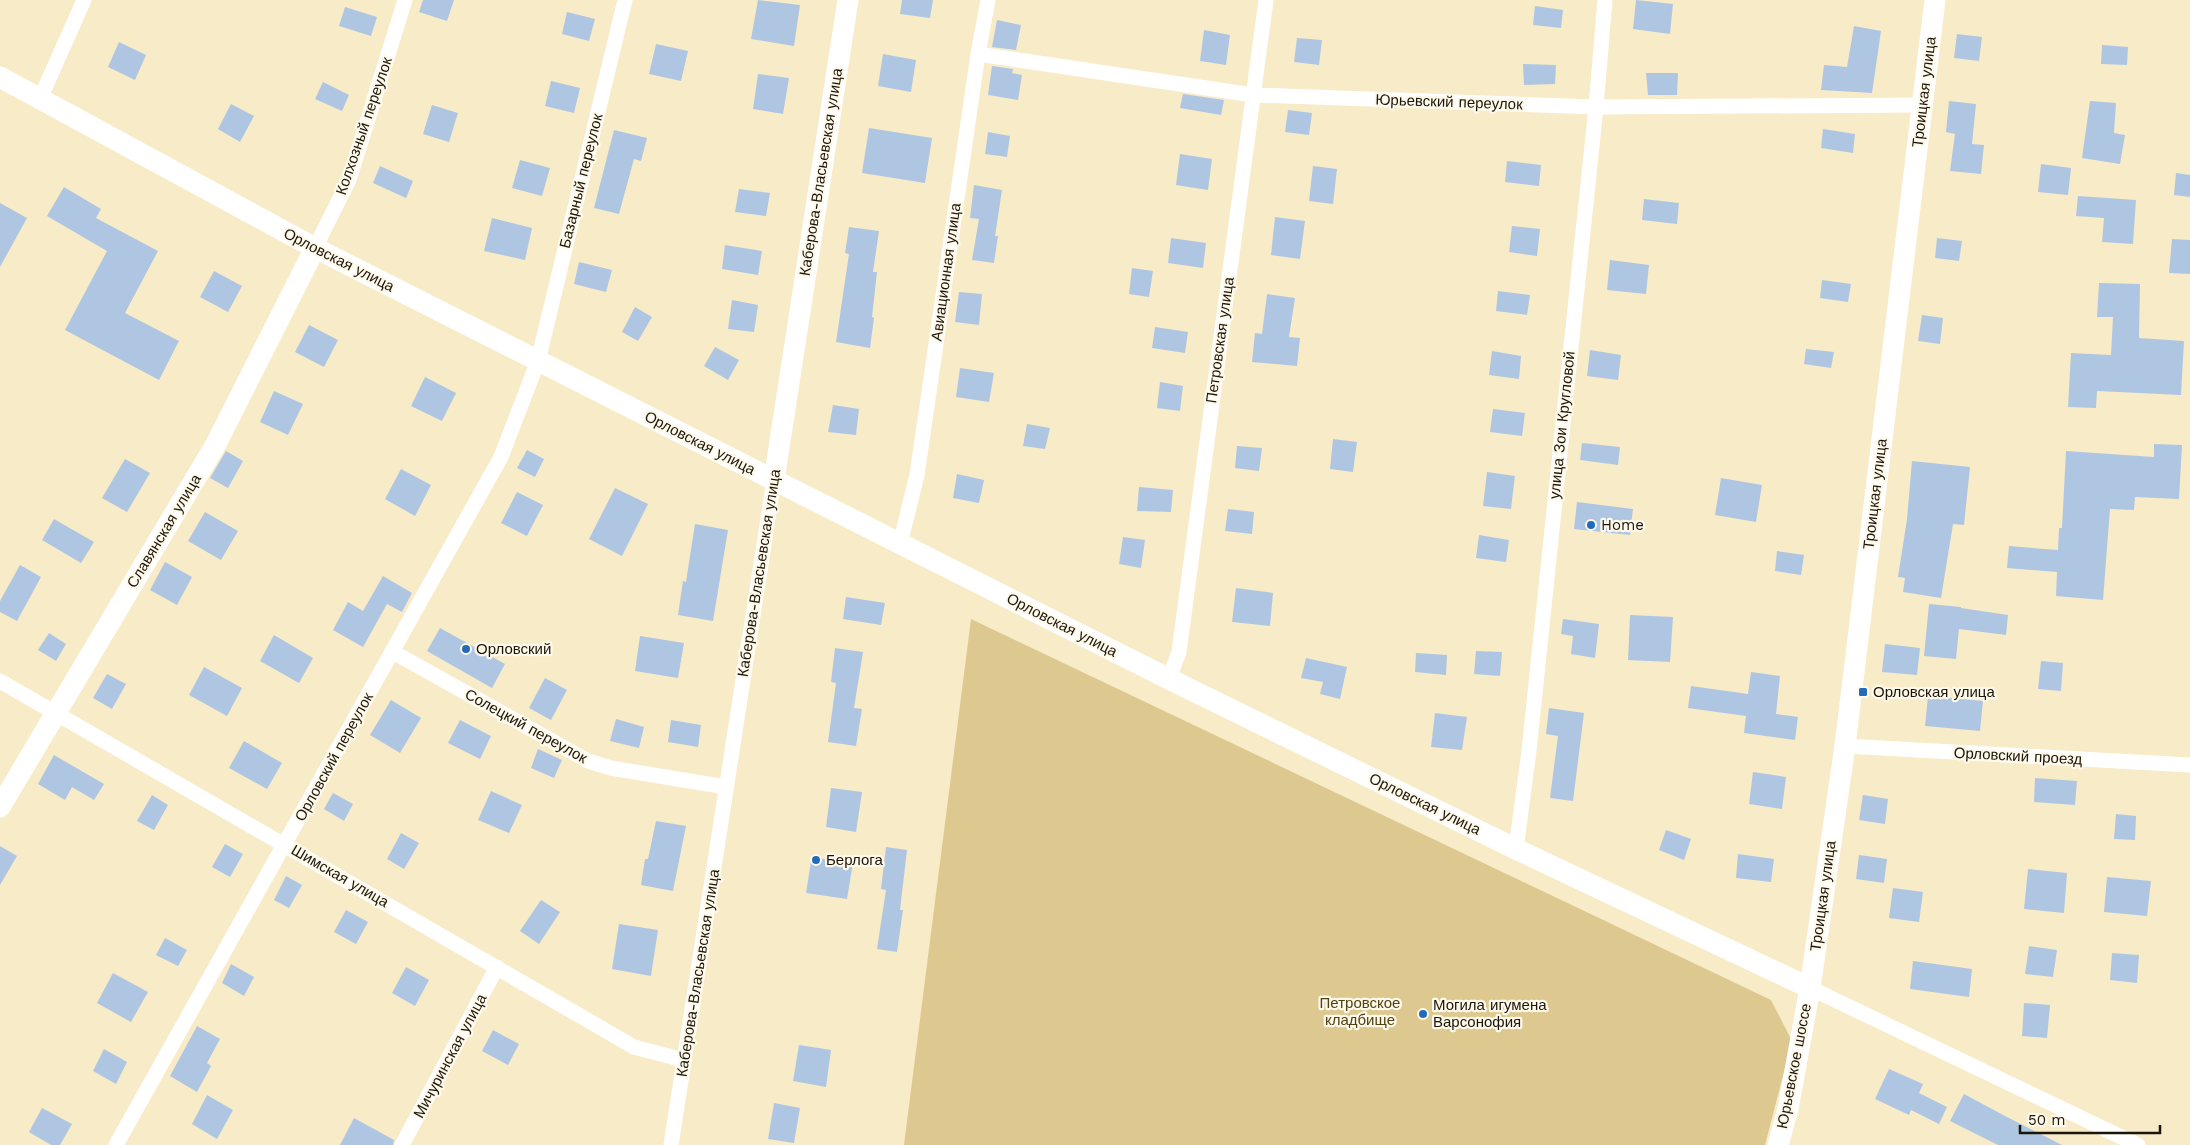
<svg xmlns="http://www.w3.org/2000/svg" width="2190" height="1145" font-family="'Work Sans',sans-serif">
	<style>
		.green { fill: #ddc88f }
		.building { fill: #afc6e3 }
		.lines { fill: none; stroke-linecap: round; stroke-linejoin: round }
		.street { stroke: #fff; stroke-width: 15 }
		.secondary { stroke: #fff; stroke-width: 21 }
		.poi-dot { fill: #226bbb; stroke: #fef9eb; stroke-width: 2 }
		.labels { text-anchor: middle; stroke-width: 4.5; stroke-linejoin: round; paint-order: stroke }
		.street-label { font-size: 15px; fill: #1b1609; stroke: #fef9eb }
		.poi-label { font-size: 15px; fill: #1b1609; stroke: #fef9eb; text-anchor: start }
		.park-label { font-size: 15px; fill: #514111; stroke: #fef9eb }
	</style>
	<rect width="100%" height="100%" fill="#f8ebc8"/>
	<!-- green -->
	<path class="green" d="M971,619L1771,1000L1792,1041L1765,1145H904Z"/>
	<!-- building -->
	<g class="building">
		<path d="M423,0H454L447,21L419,12Z"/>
		<path d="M758,0L800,5L794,46L751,39Z"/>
		<path d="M902,0H933L930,18L900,14Z"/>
		<path d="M1636,0L1673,4L1670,34L1633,29Z"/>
		<path d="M1535,6L1563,10L1561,28L1533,25Z"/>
		<path d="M345,7L377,17L371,36L339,26Z"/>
		<path d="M567,12L595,19L589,41L562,34Z"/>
		<path d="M997,20L1021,25L1016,50L992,47Z"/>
		<path d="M1854,26L1881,31L1872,93L1821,90L1824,65L1847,67Z"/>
		<path d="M1204,30L1230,35L1226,65L1200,61Z"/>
		<path d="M1957,34L1982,37L1979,61L1954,58Z"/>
		<path d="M1297,38L1322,40L1319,65L1294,62Z"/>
		<path d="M119,42L146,55L135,80L108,67Z"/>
		<path d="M656,44L688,51L681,81L649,74Z"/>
		<path d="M2102,45L2128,47L2127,65L2101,64Z"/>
		<path d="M883,54L916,60L911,92L878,86Z"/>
		<path d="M1523,64L1556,65L1555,84L1524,85Z"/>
		<path d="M992,66L1013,69L1012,73L1022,75L1018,100L988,95Z"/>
		<path d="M1646,73H1678L1677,95H1648Z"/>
		<path d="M758,74L789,78L783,114L753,109Z"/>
		<path d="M551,81L580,88L574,113L545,106Z"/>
		<path d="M323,82L349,95L342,111L315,99Z"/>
		<path d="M1183,94L1224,100L1221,115L1180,108Z"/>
		<path d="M1949,101L1976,104L1972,144L1984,145L1981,174L1950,171L1955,134L1946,132Z"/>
		<path d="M2090,101L2116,103L2114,133L2125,135L2120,164L2082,158Z"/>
		<path d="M231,104L254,116L240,142L218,129Z"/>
		<path d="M432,105L458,113L449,142L423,134Z"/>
		<path d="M1288,110L1312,113L1309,135L1285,132Z"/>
		<path d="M869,128L932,138L925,183L862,173Z"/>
		<path d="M1823,129L1855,134L1853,153L1821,148Z"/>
		<path d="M614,130L647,138L641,161L634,159L619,214L594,208Z"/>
		<path d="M988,132L1010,136L1007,157L985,154Z"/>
		<path d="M1180,154L1212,159L1208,190L1176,185Z"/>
		<path d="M520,160L550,168L542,196L512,188Z"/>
		<path d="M1507,161L1541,165L1539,186L1505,182Z"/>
		<path d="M2041,164L2071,168L2068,195L2038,192Z"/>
		<path d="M380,166L413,181L406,198L373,183Z"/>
		<path d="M1313,166L1337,169L1333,204L1309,201Z"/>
		<path d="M2176,173L2190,175V197L2174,195Z"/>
		<path d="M974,185L1002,190L995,236H998L994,263L972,260L979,219L970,218Z"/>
		<path d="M64,187L101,209L96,218L158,251L125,313L179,341L159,380L65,330L107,251L47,216Z"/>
		<path d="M739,189L770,193L766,216L735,212Z"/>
		<path d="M2078,196L2136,200L2133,244L2102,242L2104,218L2076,216Z"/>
		<path d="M1644,199L1679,203L1677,224L1642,220Z"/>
		<path d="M0,203L27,218L0,267Z"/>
		<path d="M1275,217L1305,221L1300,259L1271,255Z"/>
		<path d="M492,218L532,228L525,260L484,251Z"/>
		<path d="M1512,226L1540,229L1537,256L1509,252Z"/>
		<path d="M849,227L879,231L873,272H877L872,317L874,318L870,348L836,342L849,254L845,253Z"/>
		<path d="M1171,238L1206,243L1203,268L1168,263Z"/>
		<path d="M1937,238L1962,241L1959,261L1935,258Z"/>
		<path d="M2172,239L2190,240V274L2169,273Z"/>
		<path d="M725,245L762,251L758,275L722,269Z"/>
		<path d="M1610,260L1649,265L1646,294L1607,290Z"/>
		<path d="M579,262L612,270L606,292L574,284Z"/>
		<path d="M1132,268L1153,271L1149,297L1129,294Z"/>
		<path d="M214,271L242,286L228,312L200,297Z"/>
		<path d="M1822,280L1851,284L1848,302L1820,298Z"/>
		<path d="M2099,283L2140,284L2139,338L2184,341L2181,395L2097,391L2096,408L2068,407L2071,353L2111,355L2113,317H2097Z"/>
		<path d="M1498,291L1530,295L1527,315L1496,311Z"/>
		<path d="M959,292L982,294L979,325L955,322Z"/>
		<path d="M1267,294L1295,298L1289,337L1300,338L1297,366L1252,362L1255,333L1262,334Z"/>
		<path d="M732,300L758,305L754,332L728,329Z"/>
		<path d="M635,307L652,317L638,341L622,332Z"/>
		<path d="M1922,315L1943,318L1940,344L1918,341Z"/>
		<path d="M309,325L338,340L324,367L295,352Z"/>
		<path d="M1155,327L1188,332L1185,353L1152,348Z"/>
		<path d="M715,347L739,360L728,380L704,366Z"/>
		<path d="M1806,349L1834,352L1831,368L1804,364Z"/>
		<path d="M1590,350L1621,355L1618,380L1587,376Z"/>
		<path d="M1492,351L1521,356L1519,379L1489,375Z"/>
		<path d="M960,368L994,373L989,402L956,397Z"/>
		<path d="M425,377L456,393L442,421L411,406Z"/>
		<path d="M1160,382L1183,386L1180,411L1157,408Z"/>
		<path d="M274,391L303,404L288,435L260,422Z"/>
		<path d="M833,405L859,409L856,435L828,432Z"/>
		<path d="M1493,409L1525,413L1522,436L1490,432Z"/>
		<path d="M1027,424L1050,428L1045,449L1023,446Z"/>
		<path d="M1333,439L1357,442L1353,472L1330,469Z"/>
		<path d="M1582,443L1620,447L1618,465L1580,460Z"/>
		<path d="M2154,444L2182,445L2179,499L2135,497L2134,510L2110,509L2103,600L2056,596L2057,572L2007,568L2009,546L2058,550L2059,528H2062L2066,451L2154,457Z"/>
		<path d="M1237,446L1262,448L1259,471L1235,468Z"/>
		<path d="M527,450L544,459L535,477L517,468Z"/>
		<path d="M226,451L243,461L228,488L210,478Z"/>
		<path d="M125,459L150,473L127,512L102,498Z"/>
		<path d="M1912,461L1970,467L1964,525L1953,524L1941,598L1903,592L1905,578L1898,577L1907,519Z"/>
		<path d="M401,469L431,485L415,516L385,499Z"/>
		<path d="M1487,472L1515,476L1511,509L1483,506Z"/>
		<path d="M957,474L984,480L979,503L953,498Z"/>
		<path d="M1721,478L1762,485L1756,522L1715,515Z"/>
		<path d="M1139,487L1173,490L1171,512L1137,511Z"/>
		<path d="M615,488L648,504L622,556L589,539Z"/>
		<path d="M517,492L543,505L527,536L501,523Z"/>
		<path d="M1577,502L1633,509L1630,535L1574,529Z"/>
		<path d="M1228,509L1254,512L1252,534L1225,531Z"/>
		<path d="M205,512L238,531L221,560L188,541Z"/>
		<path d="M54,519L94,542L81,563L42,540Z"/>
		<path d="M695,524L728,530L713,621L678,615L683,581L686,582Z"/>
		<path d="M1479,535L1509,540L1506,562L1476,558Z"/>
		<path d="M1123,537L1145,540L1141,568L1119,564Z"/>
		<path d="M1777,551L1804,555L1801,575L1775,571Z"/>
		<path d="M165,562L192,577L177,605L150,590Z"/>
		<path d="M20,565L41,577L17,621L0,612V601Z"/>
		<path d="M383,576L412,593L402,612L387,604L363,647L333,630L348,602L363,611Z"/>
		<path d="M1236,588L1273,593L1270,626L1232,622Z"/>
		<path d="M846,597L885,603L881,625L843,619Z"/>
		<path d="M1929,604L1961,607V608L2008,615L2006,635L1959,629L1956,659L1924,656Z"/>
		<path d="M1630,615L1673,617L1670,662L1628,660Z"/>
		<path d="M1563,619L1599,624L1595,658L1571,654L1573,636L1561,634Z"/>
		<path d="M440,628L505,664L492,688L427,651Z"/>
		<path d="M49,633L66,644L56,661L38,650Z"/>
		<path d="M274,635L313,658L299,683L260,661Z"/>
		<path d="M640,636L684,643L678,678L635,671Z"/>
		<path d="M1885,644L1920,648L1917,675L1882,672Z"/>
		<path d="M835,648L863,652L854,708L862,709L856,746L828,742L836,683L831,682Z"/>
		<path d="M1476,651L1502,652L1500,676L1474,674Z"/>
		<path d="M1416,653L1447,655L1446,675L1415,672Z"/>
		<path d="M1306,658L1347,667L1340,699L1320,694L1323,682L1301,678Z"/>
		<path d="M2041,661L2063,663L2061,691L2038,689Z"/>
		<path d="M204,667L242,688L227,716L189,695Z"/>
		<path d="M1751,672L1780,676L1776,714L1798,717L1795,740L1744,733L1746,716L1688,708L1691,686L1748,694Z"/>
		<path d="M107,674L126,684L112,709L93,698Z"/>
		<path d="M545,678L567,690L551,720L529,708Z"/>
		<path d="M1928,696L1983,701L1980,731L1925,726Z"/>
		<path d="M391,700L421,718L400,753L370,735Z"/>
		<path d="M1549,708L1584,713L1573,801L1550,798L1558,736L1546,734Z"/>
		<path d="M1435,713L1467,717L1462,750L1431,747Z"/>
		<path d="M616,719L644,727L639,748L610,741Z"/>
		<path d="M460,720L491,736L480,759L448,743Z"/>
		<path d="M671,720L701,725L698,747L668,742Z"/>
		<path d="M244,741L282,763L267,789L229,768Z"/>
		<path d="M538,749L562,760L554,778L531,768Z"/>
		<path d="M54,755L104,784L94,800L72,787L65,800L38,784Z"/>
		<path d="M1753,772L1786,777L1782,809L1749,804Z"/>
		<path d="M2035,778L2077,781L2075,805L2034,802Z"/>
		<path d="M831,788L862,792L856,832L826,827Z"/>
		<path d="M491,791L522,805L509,833L478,820Z"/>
		<path d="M333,793L353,804L344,821L324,809Z"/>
		<path d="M152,795L168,805L154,830L137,821Z"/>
		<path d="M1863,795L1888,799L1885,824L1859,820Z"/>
		<path d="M2116,814L2136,816L2135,840L2114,839Z"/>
		<path d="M656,821L686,826L673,891L641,885L645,859H648Z"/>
		<path d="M1666,830L1691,839L1684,860L1659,850Z"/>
		<path d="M401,833L419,843L404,869L387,859Z"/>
		<path d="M225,844L243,854L230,877L212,867Z"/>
		<path d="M0,846L17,856L0,885Z"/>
		<path d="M886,847L907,850L900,910H903L897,952L877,949L886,890L881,889Z"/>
		<path d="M1738,854L1774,859L1771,882L1736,878Z"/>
		<path d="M1859,855L1887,859L1884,883L1856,879Z"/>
		<path d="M817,858L853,863L847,899L806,893L811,861Z"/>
		<path d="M2028,869L2067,873L2064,913L2024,909Z"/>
		<path d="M286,876L302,885L289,908L274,900Z"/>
		<path d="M2107,877L2151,881L2147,916L2104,912Z"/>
		<path d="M1893,888L1923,892L1919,922L1889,918Z"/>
		<path d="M541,900L560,912L539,944L520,931Z"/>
		<path d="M346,910L368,922L356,944L334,932Z"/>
		<path d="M619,924L658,930L651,976L612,969Z"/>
		<path d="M165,938L187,950L178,966L156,955Z"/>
		<path d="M2029,946L2057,950L2053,977L2025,974Z"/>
		<path d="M2112,953L2139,955L2137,983L2110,980Z"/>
		<path d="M1913,961L1972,969L1969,997L1910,989Z"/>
		<path d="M231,964L254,977L244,996L222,983Z"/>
		<path d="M406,967L429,980L415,1006L392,993Z"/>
		<path d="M113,973L148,992L131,1022L97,1003Z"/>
		<path d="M2024,1003L2050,1005L2047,1038L2022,1036Z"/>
		<path d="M197,1026L220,1039L207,1063L211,1066L197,1092L170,1076Z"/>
		<path d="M493,1030L519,1044L508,1065L482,1051Z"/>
		<path d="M799,1045L831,1050L826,1087L793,1081Z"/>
		<path d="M104,1049L127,1062L116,1084L93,1071Z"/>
		<path d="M1889,1069L1923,1084L1919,1093L1947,1107L1939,1124L1911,1110L1909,1115L1875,1099Z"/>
		<path d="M1964,1094L2005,1116L2062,1145H1998L1950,1121Z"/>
		<path d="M207,1095L233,1110L217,1139L192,1124Z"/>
		<path d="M774,1103L800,1108L794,1143L768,1139Z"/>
		<path d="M42,1108L72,1124L60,1145H51L29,1132Z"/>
		<path d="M354,1118L394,1140L393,1145H340Z"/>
	</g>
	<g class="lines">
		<!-- street -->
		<g class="street">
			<path d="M978,54L1253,95L1596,107L1922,105"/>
			<path d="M40,99L84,0"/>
			<path d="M315,248L349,180L405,0"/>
			<path d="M900,544L917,475L978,54L988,0"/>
			<path d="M393,652L588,761L611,768L726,787"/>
			<path d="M1169,679L1179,652L1266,0"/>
			<path d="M0,681L634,1047L684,1060"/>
			<path d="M1845,746L2190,765"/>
			<path d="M1516,849L1529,751L1596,107L1605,0"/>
			<path d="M1810,988L2138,1145"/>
			<path d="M116,1145L501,457L538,361L625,0"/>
			<path d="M402,1145L497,967"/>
			<path d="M671,1145L774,480"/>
		</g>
		<!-- secondary -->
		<g class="secondary">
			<path d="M0,77L315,248L774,480L1169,679L1516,849L1810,988"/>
			<path d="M774,480L848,0"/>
			<path d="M0,807L216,444L315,248"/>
			<path d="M1778,1145L1788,1109L1810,988L1845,746L1935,0"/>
		</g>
	</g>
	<!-- markers -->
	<g class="poi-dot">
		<circle cx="1591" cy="525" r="5"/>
		<circle cx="466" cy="649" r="5"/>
		<rect x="1858" y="687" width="10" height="10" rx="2.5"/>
		<circle cx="816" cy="860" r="5"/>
		<circle cx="1423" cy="1014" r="5"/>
	</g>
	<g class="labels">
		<!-- street labels -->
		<g class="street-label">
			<text transform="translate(1924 92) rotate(-83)" y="5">Троицкая улица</text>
			<text transform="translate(1449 102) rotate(2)" y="5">Юрьевский переулок</text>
			<text transform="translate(364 126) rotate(-71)" y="5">Колхозный переулок</text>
			<text transform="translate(821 172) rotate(-81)" y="5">Каберова-Власьевская улица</text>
			<text transform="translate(581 181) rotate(-76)" y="5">Базарный переулок</text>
			<text transform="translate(339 260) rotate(27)" y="5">Орловская улица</text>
			<text transform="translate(946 272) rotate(-82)" y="5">Авиационная улица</text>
			<text transform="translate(1220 340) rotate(-82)" y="5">Петровская улица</text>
			<text transform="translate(1562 425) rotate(-84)" y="5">улица Зои Кругловой</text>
			<text transform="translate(700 443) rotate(27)" y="5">Орловская улица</text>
			<text transform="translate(1875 494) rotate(-83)" y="5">Троицкая улица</text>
			<text transform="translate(164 531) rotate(-59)" y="5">Славянская улица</text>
			<text transform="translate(759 573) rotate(-81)" y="5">Каберова-Власьевская улица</text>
			<text transform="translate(1062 625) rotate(27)" y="5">Орловская улица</text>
			<text transform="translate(526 726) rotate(29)" y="5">Солецкий переулок</text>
			<text transform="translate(2018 756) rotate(3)" y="5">Орловский проезд</text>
			<text transform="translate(334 757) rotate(-61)" y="5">Орловский переулок</text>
			<text transform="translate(1425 804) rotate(26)" y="5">Орловская улица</text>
			<text transform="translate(340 876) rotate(30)" y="5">Шимская улица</text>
			<text transform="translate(1823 896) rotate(-82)" y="5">Троицкая улица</text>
			<text transform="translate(698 973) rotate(-81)" y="5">Каберова-Власьевская улица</text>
			<text transform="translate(450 1056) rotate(-62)" y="5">Мичуринская улица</text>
			<text transform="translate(1794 1066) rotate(-79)" y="5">Юрьевское шоссе</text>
		</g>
		<!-- poi labels -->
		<g class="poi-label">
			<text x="1601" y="530">Home</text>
			<text x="476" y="654">Орловский</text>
			<text x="1873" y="697">Орловская улица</text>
			<text x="826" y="865">Берлога</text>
			<text x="1433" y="1010">Могила игумена<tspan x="1433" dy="17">Варсонофия</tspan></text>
		</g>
		<!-- park labels -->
		<g class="park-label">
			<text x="1360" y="1008">Петровское<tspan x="1360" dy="17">кладбище</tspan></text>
		</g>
	</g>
	<!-- scale -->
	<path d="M2020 1125v8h140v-8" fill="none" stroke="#1b1609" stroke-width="2.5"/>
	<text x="2028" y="1125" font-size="15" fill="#1b1609" stroke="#fef9eb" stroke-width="4" paint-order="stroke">50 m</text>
</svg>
